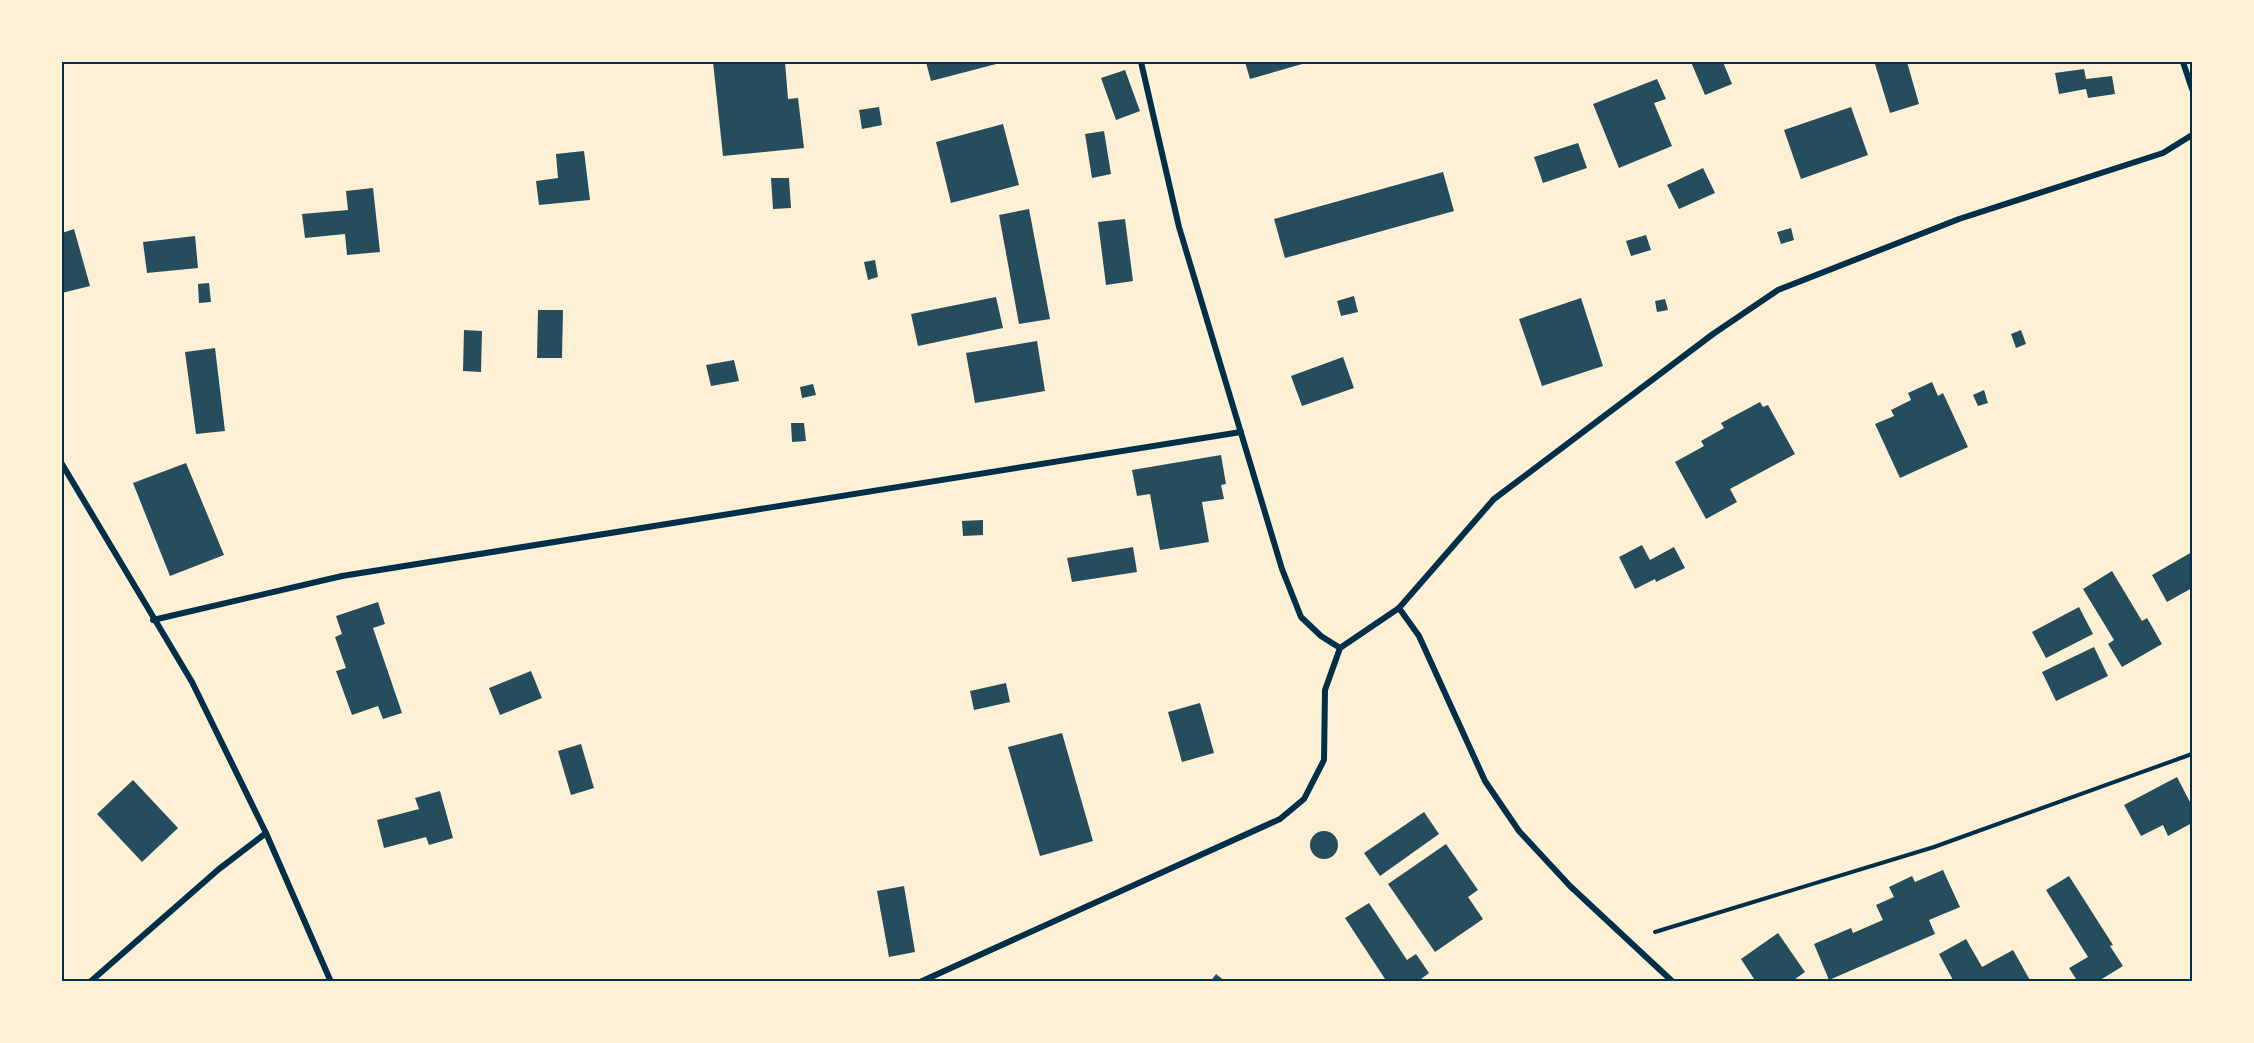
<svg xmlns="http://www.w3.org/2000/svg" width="2254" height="1043" font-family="'Exo 2',sans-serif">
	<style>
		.building { fill: #264d5e }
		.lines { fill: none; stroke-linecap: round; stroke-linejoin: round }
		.path { stroke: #003049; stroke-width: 4 }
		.minor { stroke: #003049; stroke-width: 6 }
		.neatline { fill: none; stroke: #003049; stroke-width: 2 }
	</style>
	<rect width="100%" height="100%" fill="#fdf0d5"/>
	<!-- building -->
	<g class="building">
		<path d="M713,62H785L788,99L798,98L804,148L723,156Z"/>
		<path d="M926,62H1004L931,81Z"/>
		<path d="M1245,62H1309L1250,79Z"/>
		<path d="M1691,62H1723L1732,84L1705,95Z"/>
		<path d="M1884,62H1907L1919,104L1890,113L1875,64Z"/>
		<path d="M2084,69L2086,79L2112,76L2115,94L2088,98L2086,89L2059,94L2055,73Z"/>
		<path d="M1125,70L1140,111L1116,120L1101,78Z"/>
		<path d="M1657,79L1666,99L1654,103L1672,146L1619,168L1593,104Z"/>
		<path d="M879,107L882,125L862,129L859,110Z"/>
		<path d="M1851,107L1868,155L1801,179L1784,130Z"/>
		<path d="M1003,124L1019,185L951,203L936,142Z"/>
		<path d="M1104,131L1111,174L1092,178L1085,134Z"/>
		<path d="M1578,143L1587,168L1543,183L1534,157Z"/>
		<path d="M584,151L590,200L539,205L536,181L558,178L556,154Z"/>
		<path d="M1703,168L1715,193L1679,209L1667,185Z"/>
		<path d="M1443,172L1454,211L1285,258L1274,219Z"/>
		<path d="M771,178H789L791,208L773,209Z"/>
		<path d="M373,188L380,252L347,255L345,234L305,238L302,214L348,210L346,191Z"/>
		<path d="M1029,209L1050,319L1019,324L999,215Z"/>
		<path d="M1125,219L1133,281L1106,285L1098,222Z"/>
		<path d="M1791,228L1794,240L1781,244L1777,232Z"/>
		<path d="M74,229L90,286L62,293V233Z"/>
		<path d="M1646,235L1651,250L1631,256L1626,241Z"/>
		<path d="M195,236L198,268L147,273L143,242Z"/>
		<path d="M875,260L878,277L868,280L864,262Z"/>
		<path d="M209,283L211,302L199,303L198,284Z"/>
		<path d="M1354,296L1358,312L1341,316L1337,301Z"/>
		<path d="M996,297L1003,328L918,346L911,314Z"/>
		<path d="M1581,298L1603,366L1542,386L1519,319Z"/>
		<path d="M1665,299L1668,310L1657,312L1655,301Z"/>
		<path d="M538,310H563L562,358H537Z"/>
		<path d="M464,330L482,331L481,372L463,371Z"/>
		<path d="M2021,330L2026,344L2016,348L2011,334Z"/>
		<path d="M1037,341L1045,391L975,403L966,353Z"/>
		<path d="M215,348L225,431L196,434L185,352Z"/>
		<path d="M1343,357L1354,388L1302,406L1291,376Z"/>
		<path d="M734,360L739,381L711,386L706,365Z"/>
		<path d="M1932,382L1938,396L1943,393L1968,447L1900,478L1875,424L1894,416L1891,410L1911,400L1908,393Z"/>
		<path d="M813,384L816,395L802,398L800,387Z"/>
		<path d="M1984,390L1988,403L1978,406L1973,395Z"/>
		<path d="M1760,402L1763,407L1768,405L1795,454L1730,489L1737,502L1706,519L1675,462L1704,446L1701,441L1724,428L1721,423Z"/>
		<path d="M791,423H804L806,441L792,442Z"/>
		<path d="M1221,455L1226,484L1221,485L1224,499L1202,502L1209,542L1160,550L1150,494L1137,496L1132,470Z"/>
		<path d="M186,463L224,555L170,576L133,483Z"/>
		<path d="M983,520V535L963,536L962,521Z"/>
		<path d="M1642,545L1650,560L1674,547L1685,568L1656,582L1655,579L1635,589L1619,557Z"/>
		<path d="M1133,547L1137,572L1072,582L1067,558Z"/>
		<path d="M2192,552V588L2167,602L2152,575Z"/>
		<path d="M2112,571L2142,621L2147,618L2162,644L2122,667L2108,644L2114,640L2083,589Z"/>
		<path d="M378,602L385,624L373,628L402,713L383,719L378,706L352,715L336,671L346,668L335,637L342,634L336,616Z"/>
		<path d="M2079,607L2093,634L2046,658L2032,632Z"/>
		<path d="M2094,647L2108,676L2056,701L2042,672Z"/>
		<path d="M531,671L542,698L500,715L489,688Z"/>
		<path d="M1006,683L1010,702L974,710L970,691Z"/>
		<path d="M1200,703L1214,753L1182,762L1168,712Z"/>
		<path d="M1062,733L1093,841L1040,856L1008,747Z"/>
		<path d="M581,744L594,788L571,795L558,751Z"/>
		<path d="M2177,777L2192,806V823L2168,836L2163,825L2141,836L2124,805Z"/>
		<path d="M133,780L178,828L142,862L97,814Z"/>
		<path d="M440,791L453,838L429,845L426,837L384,848L377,820L419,809L415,798Z"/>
		<path d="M1424,812L1439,834L1380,876L1364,853Z"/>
		<circle cx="1324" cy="845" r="14"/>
		<path d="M1446,844L1478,890L1468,897L1483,919L1435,952L1388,884Z"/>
		<path d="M1943,870L1960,907L1929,920L1935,934L1829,980L1814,944L1851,928L1853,933L1883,920L1876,905L1894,897L1889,887L1912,876L1915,882Z"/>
		<path d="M2069,876L2113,945L2110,946L2123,966L2097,982H2078L2069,968L2088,957L2046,890Z"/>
		<path d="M904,886L915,952L889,957L877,891Z"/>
		<path d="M1369,903L1407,960L1416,954L1429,973L1417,982H1387L1345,918Z"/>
		<path d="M1778,933L1805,972L1791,982H1756L1741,959Z"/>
		<path d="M1966,939L1982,967L2013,950L2031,982H1954L1939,954Z"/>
		<path d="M1216,974L1226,982H1210Z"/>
	</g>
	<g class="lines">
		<!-- path -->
		<path class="path" d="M1655,932L1934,847L2192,754"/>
		<!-- minor -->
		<g class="minor">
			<path d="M1141,62L1179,227L1282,569L1301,617L1321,636L1340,648"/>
			<path d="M2183,62L2192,89"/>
			<path d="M62,464L192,682L266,833L331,982"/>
			<path d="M1399,608L1419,636L1485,781L1519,831L1570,886L1673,982"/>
			<path d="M153,620L342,576L1241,432"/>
			<path d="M90,982L219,869L266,833"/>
			<path d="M920,982L1280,819L1304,799L1324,760L1325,690L1340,648L1399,608L1494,499L1713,334L1778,290L1959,219L2163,153L2192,135"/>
		</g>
	</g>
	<!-- border -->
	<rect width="2254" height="1043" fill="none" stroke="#fdf0d5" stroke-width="126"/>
	<rect x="63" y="63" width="2128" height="917" class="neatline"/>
</svg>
